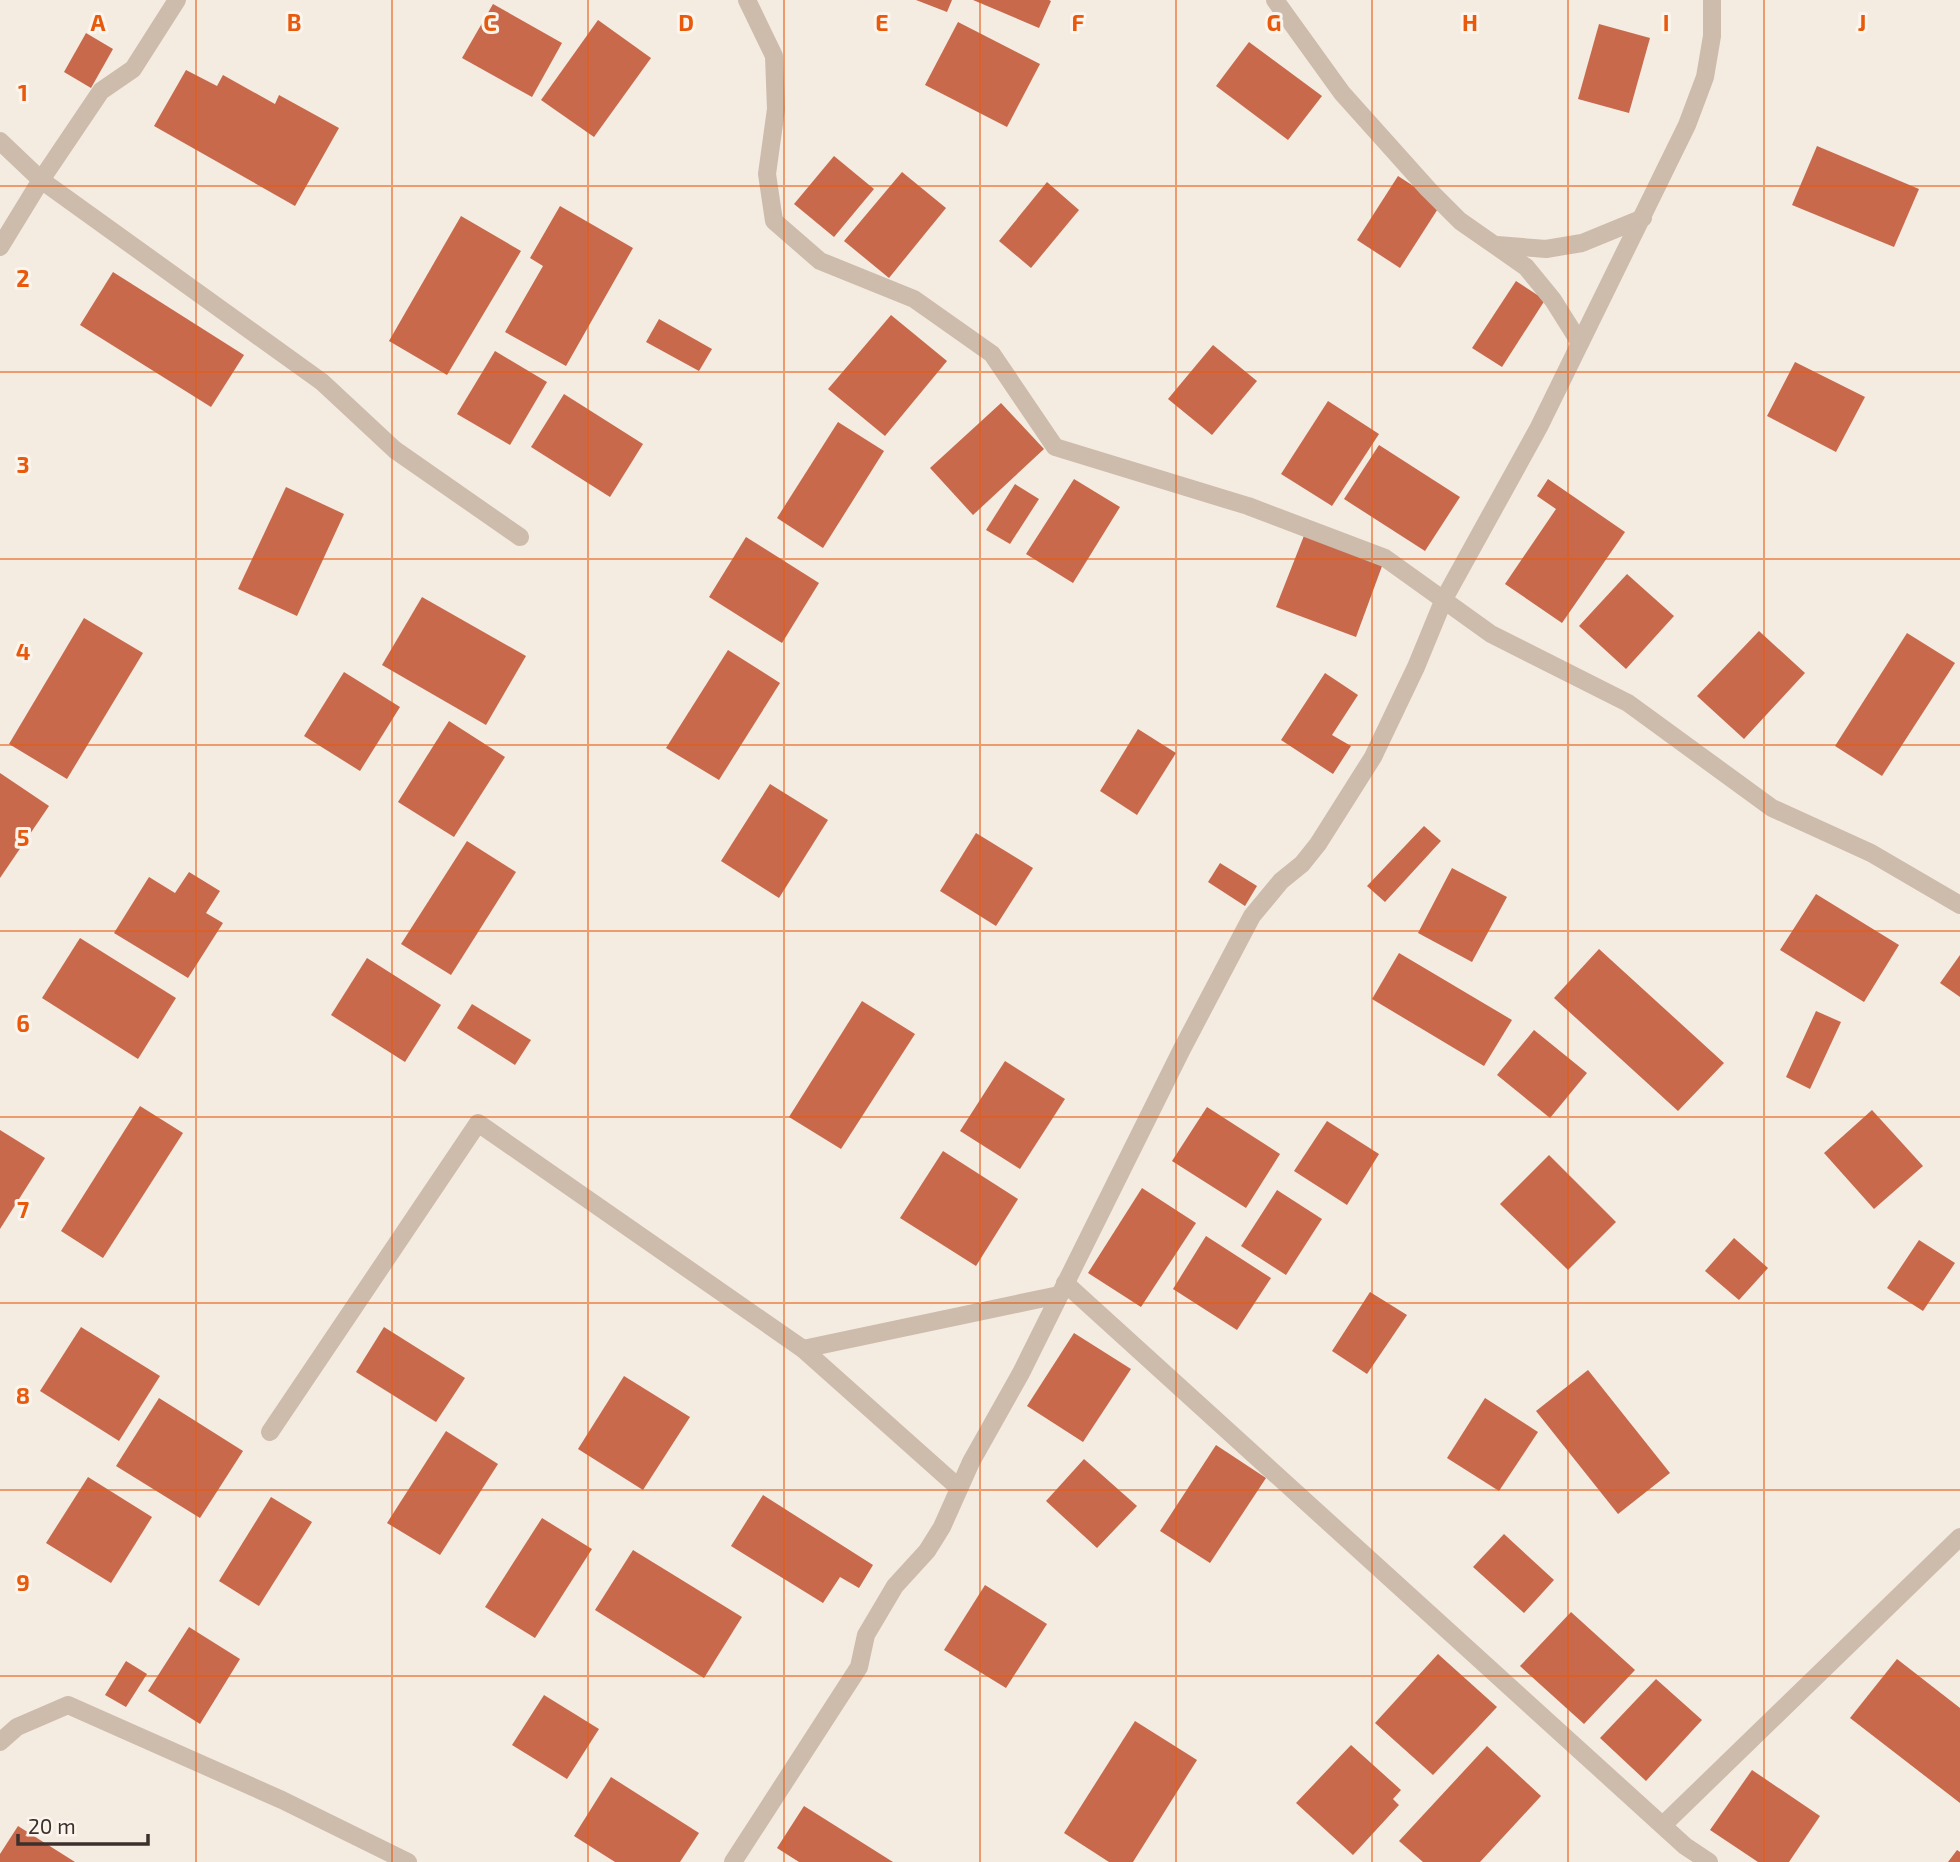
<svg xmlns="http://www.w3.org/2000/svg" width="1960" height="1862" font-family="'Exo 2',sans-serif">
	<style>
		.building { fill: #c8694b }
		.lines { fill: none; stroke-linecap: round; stroke-linejoin: round }
		.street { stroke: #cdbbac; stroke-width: 18 }
		.grid { fill: none; stroke: #e8590c; stroke-width: 2; stroke-opacity: 0.55 }
		.grid-label { font-size: 23px; text-anchor: middle; font-weight: bold; fill: #e8590c; stroke: #fbf5ee; stroke-width: 6; stroke-linejoin: round; paint-order: stroke }
	</style>
	<rect width="100%" height="100%" fill="#f4ebe1"/>
	<!-- building -->
	<g class="building">
		<path d="M916,0H952L947,12Z"/>
		<path d="M973,0H1049L1051,1L1039,28Z"/>
		<path d="M493,4L562,43L532,97L462,58Z"/>
		<path d="M598,20L651,58L594,137L541,100Z"/>
		<path d="M958,22L1040,64L1007,127L925,85Z"/>
		<path d="M1599,24L1650,38L1629,113L1578,99Z"/>
		<path d="M86,33L113,49L91,88L64,72Z"/>
		<path d="M1249,42L1322,96L1288,140L1216,86Z"/>
		<path d="M186,70L217,86L223,75L275,104L279,95L339,128L295,206L154,126Z"/>
		<path d="M1817,146L1919,189L1894,247L1792,205Z"/>
		<path d="M834,156L874,189L834,237L794,204Z"/>
		<path d="M902,172L946,208L889,278L844,241Z"/>
		<path d="M1398,176L1441,204L1400,268L1357,240Z"/>
		<path d="M1047,182L1079,210L1031,268L999,241Z"/>
		<path d="M560,206L633,248L566,366L505,332L543,266L530,258Z"/>
		<path d="M461,216L521,251L447,375L389,341Z"/>
		<path d="M113,272L244,355L211,407L80,325Z"/>
		<path d="M1516,281L1545,300L1502,367L1472,348Z"/>
		<path d="M891,315L947,361L885,436L828,389Z"/>
		<path d="M659,319L712,349L699,371L646,342Z"/>
		<path d="M1213,345L1257,381L1212,435L1168,399Z"/>
		<path d="M495,351L547,382L510,445L457,414Z"/>
		<path d="M1795,362L1865,397L1836,452L1767,416Z"/>
		<path d="M564,394L643,444L610,497L531,447Z"/>
		<path d="M1328,401L1379,434L1332,506L1281,474Z"/>
		<path d="M1001,403L1044,449L973,515L930,468Z"/>
		<path d="M838,422L884,451L823,548L777,518Z"/>
		<path d="M1379,445L1460,497L1425,551L1344,499Z"/>
		<path d="M1074,479L1120,507L1073,583L1026,554Z"/>
		<path d="M1548,479L1625,532L1562,623L1505,584L1556,509L1537,496Z"/>
		<path d="M1015,484L1039,499L1010,544L986,530Z"/>
		<path d="M286,487L344,514L297,616L238,589Z"/>
		<path d="M1307,528L1385,558L1356,637L1276,607Z"/>
		<path d="M746,537L819,583L782,643L709,597Z"/>
		<path d="M1627,574L1674,616L1626,669L1579,626Z"/>
		<path d="M422,597L526,656L486,725L382,665Z"/>
		<path d="M84,618L143,653L67,779L9,744Z"/>
		<path d="M1759,631L1805,673L1744,739L1697,696Z"/>
		<path d="M1907,633L1955,663L1882,776L1835,746Z"/>
		<path d="M728,650L780,683L719,780L666,748Z"/>
		<path d="M344,672L400,707L360,771L304,736Z"/>
		<path d="M1325,673L1358,695L1332,735L1351,746L1333,774L1281,740Z"/>
		<path d="M449,721L505,757L454,837L398,802Z"/>
		<path d="M1138,729L1176,753L1137,815L1100,791Z"/>
		<path d="M0,773L49,806L0,878Z"/>
		<path d="M770,784L828,820L779,898L721,861Z"/>
		<path d="M1424,826L1441,841L1385,902L1367,886Z"/>
		<path d="M976,833L1033,868L996,926L940,891Z"/>
		<path d="M467,841L516,872L451,975L401,944Z"/>
		<path d="M1220,863L1257,886L1245,906L1208,882Z"/>
		<path d="M1452,868L1507,897L1472,962L1418,933Z"/>
		<path d="M189,872L220,891L206,913L223,923L188,978L114,933L149,877L175,893Z"/>
		<path d="M1816,894L1899,945L1864,1002L1780,950Z"/>
		<path d="M80,938L176,998L138,1059L42,998Z"/>
		<path d="M1599,949L1724,1063L1678,1111L1554,998Z"/>
		<path d="M1399,953L1512,1020L1484,1066L1372,999Z"/>
		<path d="M1960,955V997L1940,983Z"/>
		<path d="M367,958L441,1005L405,1062L331,1015Z"/>
		<path d="M862,1001L915,1034L841,1149L789,1117Z"/>
		<path d="M472,1004L531,1040L515,1065L457,1028Z"/>
		<path d="M1816,1011L1841,1022L1810,1089L1786,1077Z"/>
		<path d="M1534,1030L1587,1073L1550,1118L1497,1075Z"/>
		<path d="M1005,1061L1065,1099L1020,1169L960,1131Z"/>
		<path d="M140,1106L183,1133L103,1258L61,1231Z"/>
		<path d="M1207,1107L1280,1154L1246,1208L1172,1161Z"/>
		<path d="M1872,1110L1923,1166L1874,1209L1824,1153Z"/>
		<path d="M1327,1121L1379,1154L1347,1205L1294,1171Z"/>
		<path d="M0,1130L45,1158L0,1229Z"/>
		<path d="M943,1151L1018,1199L976,1266L900,1218Z"/>
		<path d="M1549,1155L1616,1222L1568,1270L1500,1204Z"/>
		<path d="M1142,1188L1196,1223L1141,1307L1088,1273Z"/>
		<path d="M1277,1190L1322,1219L1286,1275L1241,1246Z"/>
		<path d="M1206,1236L1271,1278L1237,1330L1173,1289Z"/>
		<path d="M1734,1238L1768,1268L1739,1300L1705,1271Z"/>
		<path d="M1919,1240L1955,1263L1923,1311L1887,1288Z"/>
		<path d="M1370,1292L1407,1315L1367,1374L1332,1351Z"/>
		<path d="M81,1327L160,1376L119,1441L40,1391Z"/>
		<path d="M384,1327L465,1378L436,1422L356,1372Z"/>
		<path d="M1074,1333L1131,1369L1083,1442L1027,1406Z"/>
		<path d="M1588,1370L1670,1473L1618,1514L1536,1411Z"/>
		<path d="M624,1376L690,1417L643,1490L578,1449Z"/>
		<path d="M159,1398L243,1451L200,1518L116,1466Z"/>
		<path d="M1485,1398L1538,1432L1499,1491L1447,1458Z"/>
		<path d="M446,1431L498,1464L440,1555L387,1523Z"/>
		<path d="M1216,1445L1266,1478L1210,1563L1160,1531Z"/>
		<path d="M1084,1459L1137,1506L1097,1548L1046,1501Z"/>
		<path d="M88,1477L152,1517L111,1583L46,1543Z"/>
		<path d="M763,1495L873,1565L859,1588L840,1577L823,1603L731,1546Z"/>
		<path d="M271,1497L312,1522L259,1606L219,1581Z"/>
		<path d="M542,1518L592,1549L535,1638L485,1607Z"/>
		<path d="M1504,1534L1554,1580L1524,1613L1473,1567Z"/>
		<path d="M633,1550L742,1617L704,1678L595,1610Z"/>
		<path d="M985,1585L1047,1624L1006,1688L944,1650Z"/>
		<path d="M1571,1612L1635,1670L1584,1724L1520,1666Z"/>
		<path d="M189,1627L240,1659L200,1724L148,1691Z"/>
		<path d="M1438,1654L1497,1707L1433,1775L1375,1723Z"/>
		<path d="M1897,1659L1960,1708V1803L1850,1718Z"/>
		<path d="M126,1661L147,1674L126,1707L105,1695Z"/>
		<path d="M1656,1679L1702,1720L1646,1781L1600,1738Z"/>
		<path d="M544,1695L599,1729L567,1779L512,1745Z"/>
		<path d="M1135,1721L1197,1760L1133,1862H1109L1064,1833Z"/>
		<path d="M1351,1745L1401,1790L1393,1799L1399,1805L1353,1855L1296,1803Z"/>
		<path d="M1487,1746L1541,1796L1480,1862H1423L1399,1841Z"/>
		<path d="M1752,1770L1820,1816L1789,1862H1758L1710,1830Z"/>
		<path d="M611,1777L699,1833L680,1862H615L574,1836Z"/>
		<path d="M804,1806L893,1862H799L777,1848Z"/>
		<path d="M18,1826L75,1862H0V1854Z"/>
		<path d="M1957,1850L1960,1852V1862H1948Z"/>
	</g>
	<g class="lines">
		<!-- street -->
		<g class="street">
			<path d="M747,0L774,56L776,109L767,174L774,221L820,261L914,299L992,354L1055,447L1248,506L1385,558L1491,634L1628,703L1772,808L1871,853L1960,905"/>
			<path d="M1275,0L1342,93L1428,189L1460,221L1526,267L1553,300L1580,343"/>
			<path d="M0,141L41,180L322,382L395,450L520,537"/>
			<path d="M1497,245L1546,249L1582,243L1643,218"/>
			<path d="M0,247L41,180L101,91L133,69L177,0"/>
			<path d="M1065,1283L1685,1846L1709,1862"/>
			<path d="M803,1349L1059,1295"/>
			<path d="M270,1432L478,1123L803,1349L959,1488"/>
			<path d="M0,1742L17,1727L68,1705L282,1800L408,1862"/>
			<path d="M1663,1825L1960,1537"/>
			<path d="M733,1862L859,1667L866,1635L895,1586L927,1551L942,1527L971,1462L1021,1373L1182,1049L1252,916L1281,881L1302,864L1318,844L1373,757L1416,667L1444,599L1539,427L1687,125L1705,77L1712,36V0"/>
		</g>
	</g>
	<!-- grid -->
	<path class="grid" d="M196,0V1862M392,0V1862M588,0V1862M784,0V1862M980,0V1862M1176,0V1862M1372,0V1862M1568,0V1862M1764,0V1862M0,186H1960M0,372H1960M0,559H1960M0,745H1960M0,931H1960M0,1117H1960M0,1303H1960M0,1490H1960M0,1676H1960"/>
	<g class="grid-label">
		<text x="98" y="31">A</text>
		<text x="294" y="31">B</text>
		<text x="490" y="31">C</text>
		<text x="686" y="31">D</text>
		<text x="882" y="31">E</text>
		<text x="1078" y="31">F</text>
		<text x="1274" y="31">G</text>
		<text x="1470" y="31">H</text>
		<text x="1666" y="31">I</text>
		<text x="1862" y="31">J</text>
		<text x="23" y="101">1</text>
		<text x="23" y="287">2</text>
		<text x="23" y="473">3</text>
		<text x="23" y="660">4</text>
		<text x="23" y="846">5</text>
		<text x="23" y="1032">6</text>
		<text x="23" y="1218">7</text>
		<text x="23" y="1404">8</text>
		<text x="23" y="1591">9</text>
	</g>
	<!-- scale -->
	<path d="M18 1834v10h130v-10" fill="none" stroke="#3b302b" stroke-width="3.5"/>
	<text x="28" y="1834" font-size="21" fill="#3b302b" stroke="#fbf5ee" stroke-width="5" paint-order="stroke">20 m</text>
</svg>
